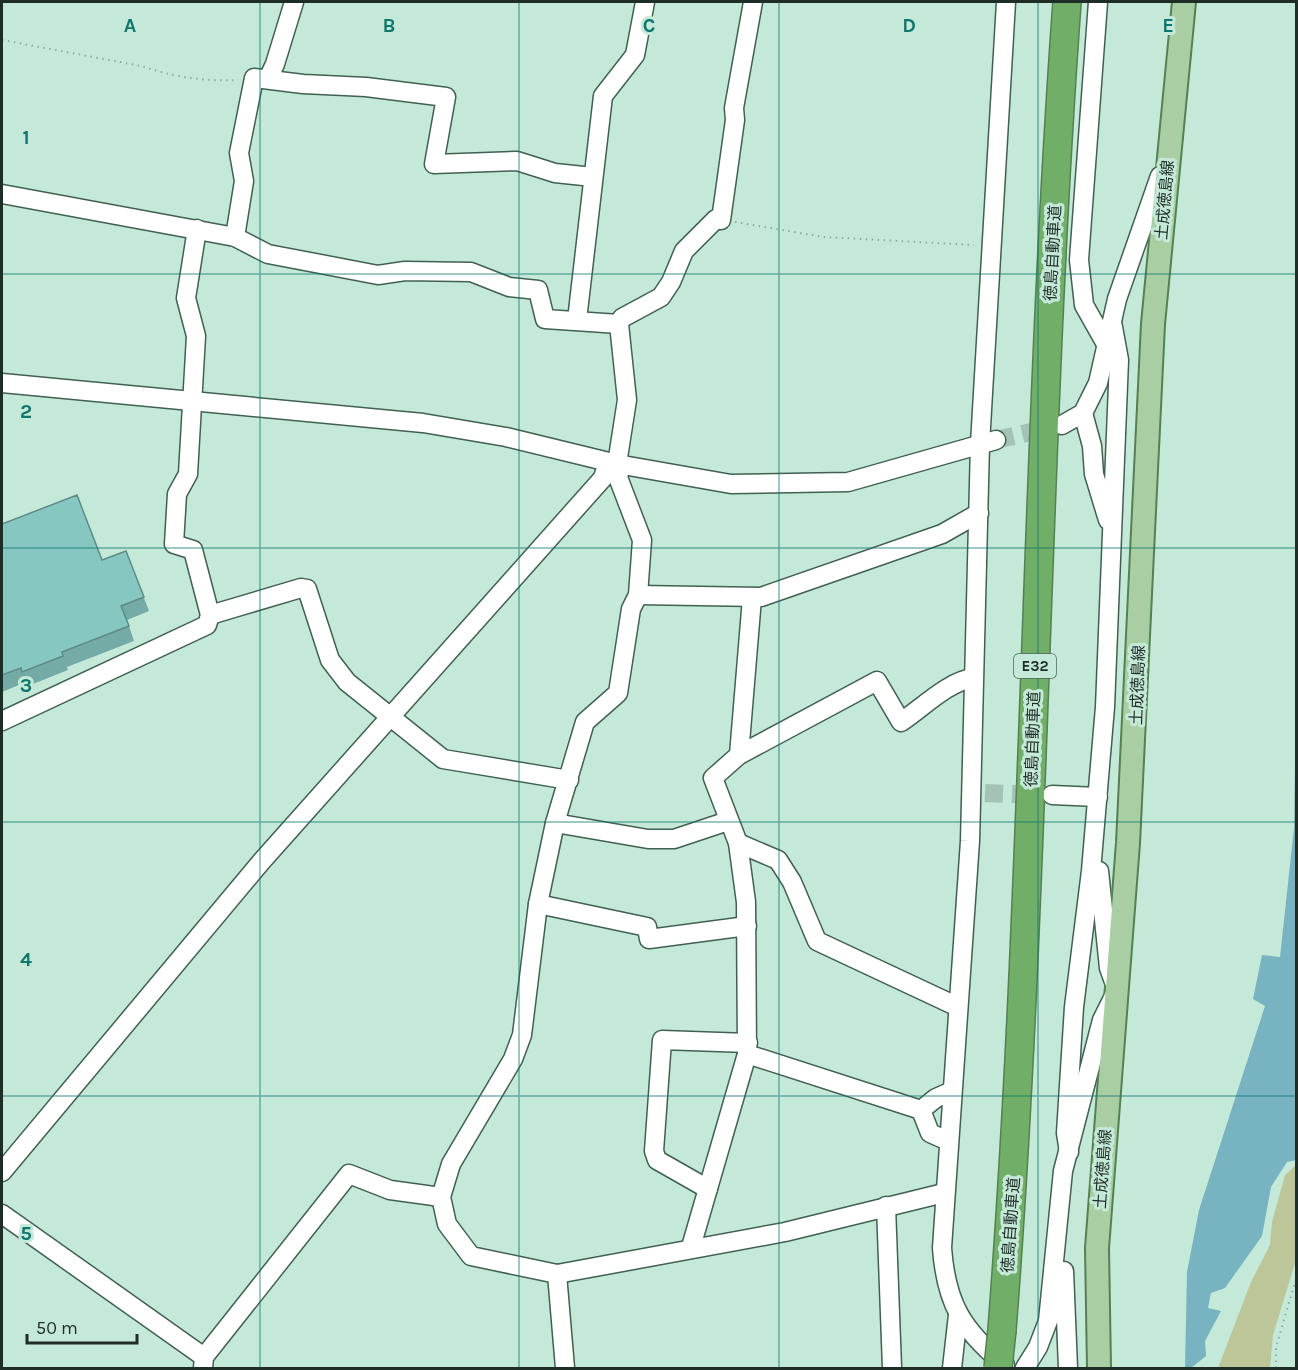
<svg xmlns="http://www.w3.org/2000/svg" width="1298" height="1370" font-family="Karla,'Noto Sans JP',sans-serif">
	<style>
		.green { fill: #bdc699 }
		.water { fill: #77b3c1 }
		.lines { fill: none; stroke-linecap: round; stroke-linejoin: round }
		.minor-tunnel { stroke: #a4c3b5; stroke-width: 18; stroke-dasharray: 18 9; stroke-linecap: butt }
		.minor-casing { stroke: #406052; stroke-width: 21 }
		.major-casing { stroke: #548151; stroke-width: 26 }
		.highway-casing { stroke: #548151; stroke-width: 30 }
		.path { stroke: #8fac9f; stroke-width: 2; stroke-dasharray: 1.5 4.5; stroke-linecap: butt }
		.minor { stroke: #fff; stroke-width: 18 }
		.major { stroke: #aacea4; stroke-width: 22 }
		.highway { stroke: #71ae68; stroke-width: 27 }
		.highway-bridge-casing { stroke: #548151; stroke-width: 30; stroke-linecap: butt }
		.highway-bridge { stroke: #71ae68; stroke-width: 27 }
		.wall { fill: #74aba7 }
		.building { fill: #87c7c2; stroke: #5e8b88; stroke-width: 1.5 }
		.grid { fill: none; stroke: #0f766e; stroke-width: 1.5; stroke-opacity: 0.55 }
		.labels { text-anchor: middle; stroke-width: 6; stroke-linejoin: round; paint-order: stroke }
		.shield { fill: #c5e9d8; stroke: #51655c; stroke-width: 1.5 }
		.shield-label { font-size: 15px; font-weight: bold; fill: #1f2d27 }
		.street-label { font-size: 16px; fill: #1f2d27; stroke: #c5e9d8 }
		.grid-label { font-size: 20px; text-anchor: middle; font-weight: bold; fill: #0f766e; stroke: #c5e9d8; stroke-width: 6; stroke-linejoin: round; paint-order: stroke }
	</style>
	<rect width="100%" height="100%" fill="#c5e9d8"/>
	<!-- green -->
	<path class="green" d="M1296,1165V1260L1273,1335L1270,1368H1218L1251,1282L1270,1245L1272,1222L1285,1175Z"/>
	<!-- water -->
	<path class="water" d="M1296,700V1160L1287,1162L1271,1187L1262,1236L1225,1288L1211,1293L1208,1308L1221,1311L1205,1341L1206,1356L1191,1368H1185L1187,1272L1199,1210L1265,1006L1253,999L1262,955L1280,957L1294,828Z"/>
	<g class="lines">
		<!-- minor-tunnel -->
		<g class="minor-tunnel">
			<path d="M996,440L1053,427"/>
			<path d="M985,793L1040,795"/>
		</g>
		<defs>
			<g id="minor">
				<path d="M753,2L734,108L735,120L721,220L716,219L684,251L671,282L661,297L622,318L619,324L627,400L617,464L619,480L642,540L638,595L631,609L618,693L585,722L555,823L538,904L522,1035L513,1059L451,1164L441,1197L447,1224L471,1256L557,1274L785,1232L944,1193"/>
				<path d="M1098,2L1079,260L1084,305L1106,344"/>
				<path d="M268,79L275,64L294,2"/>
				<path d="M2,194L235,237L268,254L378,275L405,271L471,272L509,287L538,290L545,319L619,324"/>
				<path d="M235,237L244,181L239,153L254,78L303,84L366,87L446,97L434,164L517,161L555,173L593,177"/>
				<path d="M577,320L603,96L635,55L645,2"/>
				<path d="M2,383L423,423L506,437L617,464L731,484L848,482L996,440"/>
				<path d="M1083,413L1092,446L1094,474L1108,520"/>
				<path d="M1062,425L1083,413L1098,383L1117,299L1160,176"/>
				<path d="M638,595L761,597L942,534L979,513"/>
				<path d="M210,615L301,588L307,589L330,660L347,682L443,759L569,780"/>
				<path d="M2,721L207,625L210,615L193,550L174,544L177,494L188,474L196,336L186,298L197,229"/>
				<path d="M739,755L752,598"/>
				<path d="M1052,795L1098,797"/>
				<path d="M555,823L648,839H674L728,821"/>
				<path d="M738,843L778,860L792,882L817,941L958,1007"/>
				<path d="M538,904L647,927L649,939L747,926"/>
				<path d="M747,1054L921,1110L930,1133L948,1141"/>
				<path d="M921,1110L936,1098L952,1091"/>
				<path d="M1069,1152L1066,1133L1074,1007L1091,871L1105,707L1119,360L1112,322"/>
				<path d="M2,1172L261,862L603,478L608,462"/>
				<path d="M708,1189L657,1160L654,1151L662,1040L748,1043"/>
				<path d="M886,1206L892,1368"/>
				<path d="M2,1214L204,1357"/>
				<path d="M691,1247L747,1054L746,902L738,843L713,778L739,755L877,681L901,722C922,708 949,681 973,678"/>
				<path d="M1064,1271L1068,1368"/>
				<path d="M557,1274L565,1368"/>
				<path d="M1005,1365C962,1330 946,1303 942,1248L970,841L980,444L1006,2"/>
				<path d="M203,1368L204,1357L349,1174L390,1190L441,1197"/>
				<path d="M952,1368L958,1315"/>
				<path d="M1025,1368L1038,1347L1048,1321L1063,1171L1102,1020L1117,990L1109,968L1099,871"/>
			</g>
			<path id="major" d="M1099,1368L1097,1248L1128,843L1153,324L1184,2"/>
			<path id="highway" d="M1002,1330C1036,888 1035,444 1067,2"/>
		</defs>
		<!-- minor casing -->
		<use href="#minor" class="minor-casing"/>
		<!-- major casing -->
		<use href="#major" class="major-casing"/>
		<!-- highway casing -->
		<use href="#highway" class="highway-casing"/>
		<!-- path -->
		<g class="path">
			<path d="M2,40L141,66C170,76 205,82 236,80"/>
			<path d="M735,222L824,237L974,245"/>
			<path d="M1276,1368V1347L1296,1279"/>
		</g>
		<!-- minor -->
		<use href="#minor" class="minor"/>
		<!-- major -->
		<use href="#major" class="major"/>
		<!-- highway -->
		<use href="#highway" class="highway"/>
		<defs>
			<path id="highway-bridge" d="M998,1368L1002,1330"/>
		</defs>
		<!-- highway-bridge casing -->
		<use href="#highway-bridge" class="highway-bridge-casing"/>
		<!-- highway-bridge -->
		<use href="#highway-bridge" class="highway-bridge"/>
	</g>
	<!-- wall -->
	<path class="wall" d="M2,524L102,560L126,551L149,611L127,620L134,641L67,667L68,670L28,686L26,682L2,692Z"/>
	<!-- building -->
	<path class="building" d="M77,495L102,560L126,551L144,597L121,606L129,626L62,652L63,656L22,672L21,668L2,675V524Z"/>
	<!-- grid -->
	<path class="grid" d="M260,2V1368M519,2V1368M779,2V1368M1038,2V1368M2,274H1296M2,548H1296M2,822H1296M2,1096H1296"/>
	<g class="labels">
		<!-- shield labels -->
		<rect class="shield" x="1014" y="654" width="42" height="24" rx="4.5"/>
		<g class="shield-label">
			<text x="1035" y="671">E32</text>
		</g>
		<!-- street labels -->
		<g class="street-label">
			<text transform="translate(1164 200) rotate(-85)" y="6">土成徳島線</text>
			<text transform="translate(1052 253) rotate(-87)" y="6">徳島自動車道</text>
			<text transform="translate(1137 685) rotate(-88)" y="6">土成徳島線</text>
			<text transform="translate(1032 739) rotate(-88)" y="6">徳島自動車道</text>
			<text transform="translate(1102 1169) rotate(-86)" y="6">土成徳島線</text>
			<text transform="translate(1010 1225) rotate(-86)" y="6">徳島自動車道</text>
		</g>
	</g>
	<g class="grid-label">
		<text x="130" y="32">A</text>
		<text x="389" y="32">B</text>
		<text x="649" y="32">C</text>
		<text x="909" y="32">D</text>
		<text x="1168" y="32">E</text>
		<text x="26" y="144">1</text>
		<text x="26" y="418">2</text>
		<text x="26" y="692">3</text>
		<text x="26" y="966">4</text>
		<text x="26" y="1240">5</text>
	</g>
	<!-- border -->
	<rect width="1298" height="1370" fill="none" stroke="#1f2d27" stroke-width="6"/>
	<!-- scale -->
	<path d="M27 1334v9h110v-9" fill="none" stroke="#1f2d27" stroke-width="3"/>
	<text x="36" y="1334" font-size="18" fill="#1f2d27" stroke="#c5e9d8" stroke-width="4.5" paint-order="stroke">50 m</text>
</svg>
